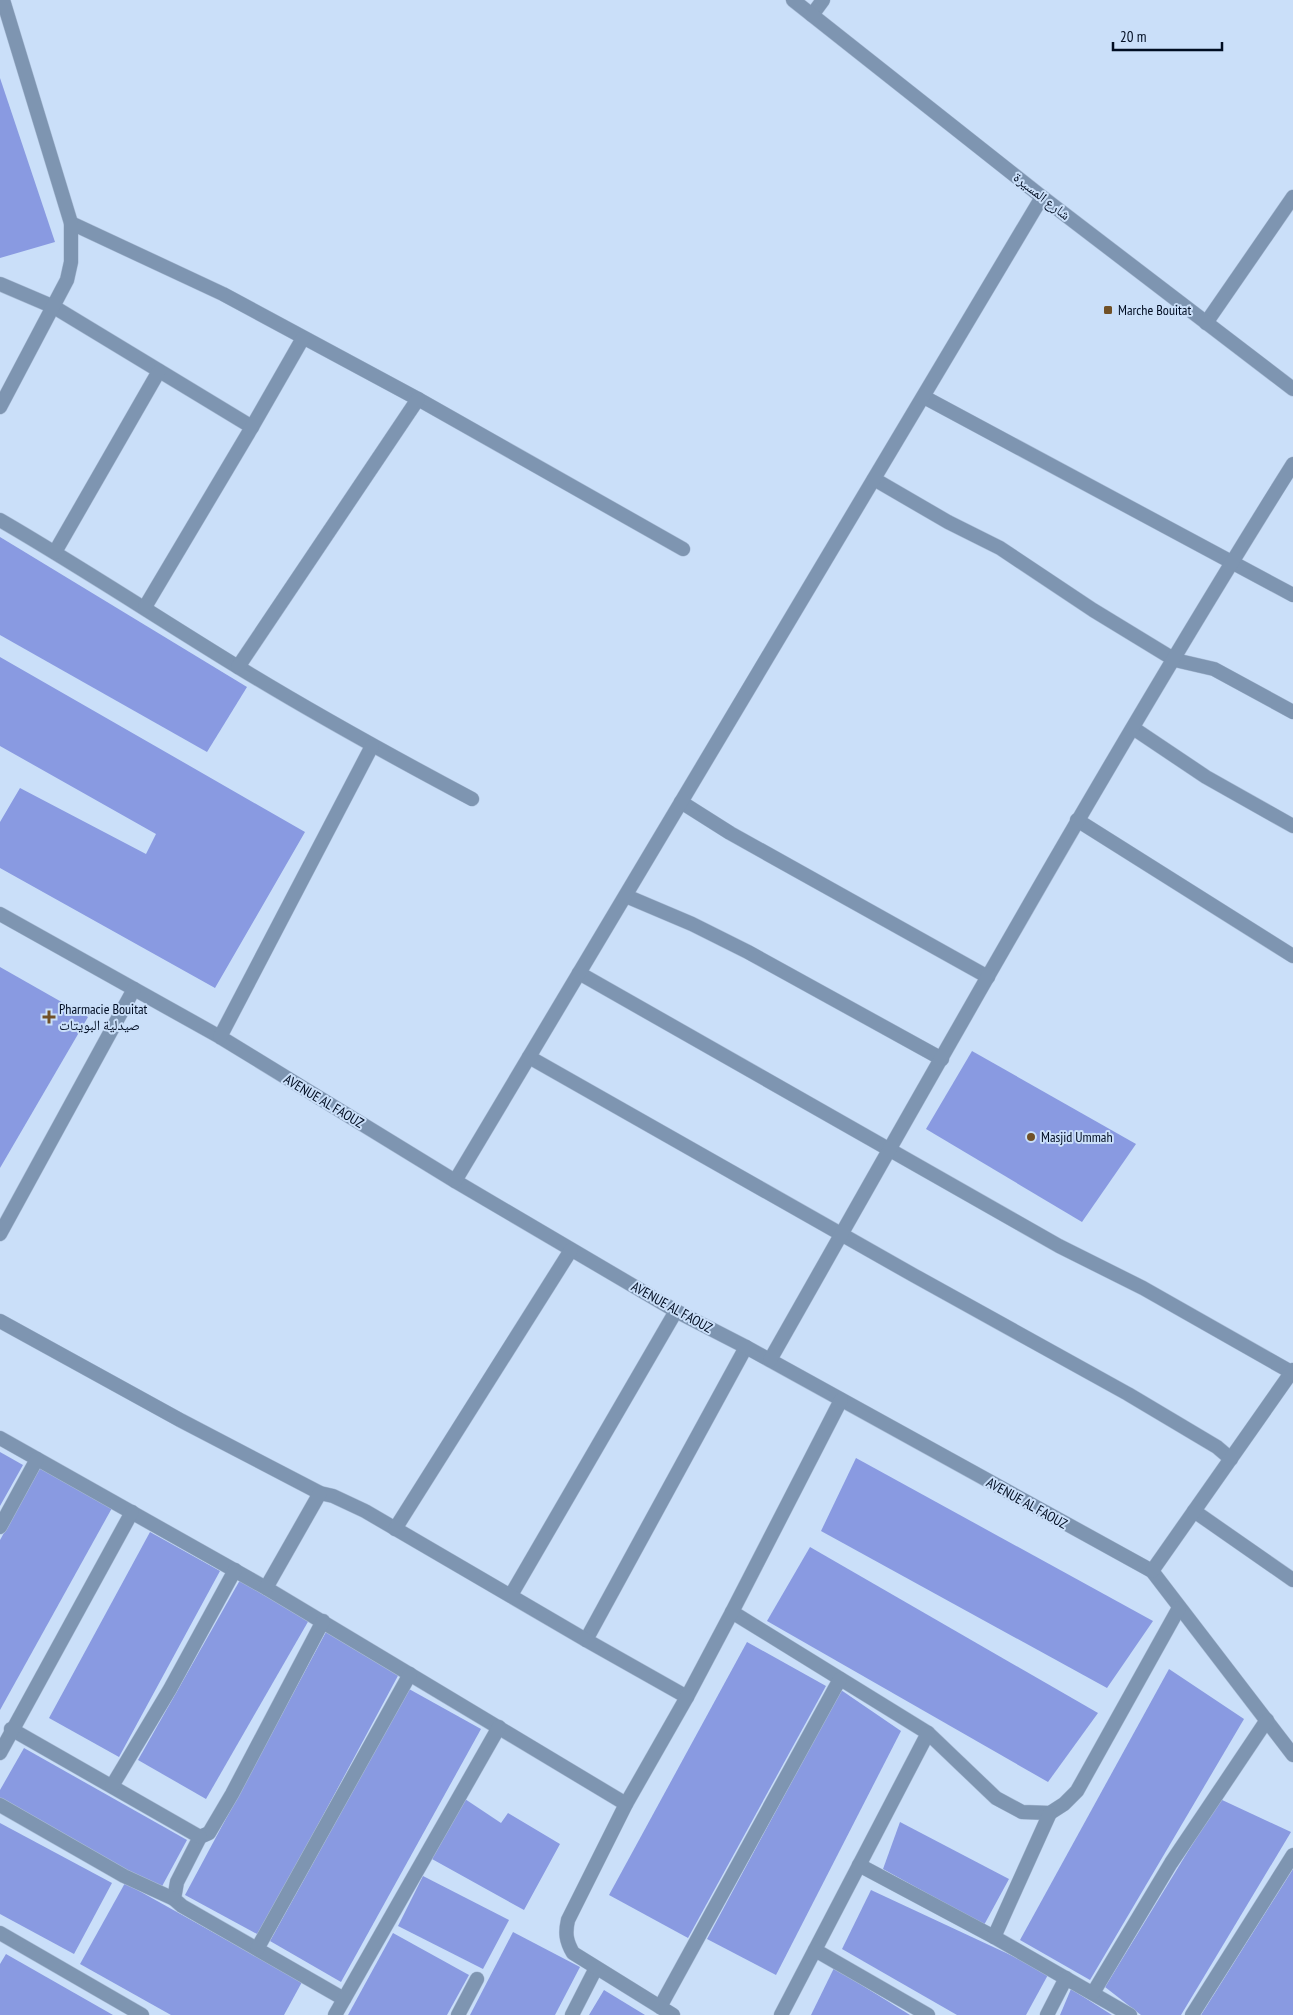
<svg xmlns="http://www.w3.org/2000/svg" width="1293" height="2015" font-family="'PT Sans Narrow','Noto Naskh Arabic',sans-serif">
	<style>
		.building { fill: #899ae1 }
		.lines { fill: none; stroke-linecap: round; stroke-linejoin: round }
		.service-casing { stroke: #aabdd7; stroke-width: 15 }
		.pedestrian-casing { stroke: #aabdd7; stroke-width: 15 }
		.minor-casing { stroke: #aabdd7; stroke-width: 15 }
		.tertiary-casing { stroke: #aabdd7; stroke-width: 15 }
		.service { stroke: #7e95b1; stroke-width: 14 }
		.pedestrian { stroke: #7e95b1; stroke-width: 14 }
		.minor { stroke: #7e95b1; stroke-width: 14 }
		.tertiary { stroke: #7e95b1; stroke-width: 14 }
		.poi-dot { fill: #715127; stroke: #cadff9; stroke-width: 2 }
		.labels { text-anchor: middle; stroke-width: 4; stroke-linejoin: round; paint-order: stroke }
		.street-label { font-size: 14px; fill: #000d22; stroke: #cadff9 }
		.poi-label { font-size: 14px; fill: #000d22; stroke: #cadff9; text-anchor: start }
	</style>
	<rect width="100%" height="100%" fill="#cadff9"/>
	<!-- building -->
	<g class="building">
		<path d="M0,78L55,242L0,258Z"/>
		<path d="M0,537L247,687L207,752L0,635Z"/>
		<path d="M0,657L305,832L215,988L0,868V822L20,788L146,854L156,834L0,746Z"/>
		<path d="M0,967L88,1017L0,1168Z"/>
		<path d="M972,1051L1136,1144L1082,1222L926,1129Z"/>
		<path d="M0,1452L23,1465L0,1506Z"/>
		<path d="M856,1458L1153,1621L1107,1688L821,1531Z"/>
		<path d="M40,1468L112,1508L0,1710V1540Z"/>
		<path d="M150,1532L220,1571L119,1757L49,1718Z"/>
		<path d="M810,1547L1098,1713L1048,1782L767,1621Z"/>
		<path d="M240,1580L309,1620L206,1799L138,1760Z"/>
		<path d="M326,1632L400,1672L259,1935L185,1895Z"/>
		<path d="M747,1642L826,1686L688,1938L609,1895Z"/>
		<path d="M1169,1669L1244,1719L1090,1980L1020,1940Z"/>
		<path d="M409,1689L481,1729L341,1982L270,1941Z"/>
		<path d="M841,1690L901,1731L776,1975L707,1939Z"/>
		<path d="M24,1748L187,1840L160,1890L0,1800V1790Z"/>
		<path d="M465,1799L501,1823L508,1813L560,1844L524,1910L432,1859Z"/>
		<path d="M1220,1799L1291,1832L1181,2015H1141L1105,1987Z"/>
		<path d="M900,1822L1009,1879L984,1925L883,1869Z"/>
		<path d="M0,1823L112,1883L74,1954L0,1914Z"/>
		<path d="M1293,1869V2015H1201Z"/>
		<path d="M423,1876L509,1920L483,1969L398,1926Z"/>
		<path d="M125,1883L302,1982L284,2015H171L80,1964Z"/>
		<path d="M871,1890L1049,1973L1026,2015H957L842,1949Z"/>
		<path d="M513,1932L580,1967L555,2015H470Z"/>
		<path d="M393,1933L469,1975L447,2015H348Z"/>
		<path d="M6,1954L113,2015H0V1964Z"/>
		<path d="M834,1968L910,2015H811Z"/>
		<path d="M1071,1989L1112,2015H1060Z"/>
		<path d="M604,1990L645,2015H589Z"/>
	</g>
	<g class="lines">
		<defs>
			<path id="service" d="M0,284L54,307"/>
			<g id="pedestrian">
				<path d="M511,1595L676,1311"/>
				<path d="M586,1640L746,1347"/>
			</g>
			<g id="minor">
				<path d="M812,15L823,0"/>
				<path d="M71,223L223,294L418,399L683,549"/>
				<path d="M54,307L252,427"/>
				<path d="M1206,323L1293,197"/>
				<path d="M924,397L1293,595"/>
				<path d="M0,407L67,280L71,262V223L3,0"/>
				<path d="M874,479L948,522L1000,548L1093,610L1175,660L1214,669L1293,712"/>
				<path d="M0,520C81,567 158,618 238,667C315,714 393,757 472,799"/>
				<path d="M55,552L159,371"/>
				<path d="M145,607L252,427L303,338"/>
				<path d="M238,667L418,399"/>
				<path d="M1133,728L1206,777L1293,826"/>
				<path d="M681,802L730,833L988,977"/>
				<path d="M1077,820L1293,956"/>
				<path d="M626,896L692,924L748,952L942,1059"/>
				<path d="M0,914L220,1037L455,1181L676,1311L746,1347L1152,1571L1293,1755"/>
				<path d="M579,973L1059,1246L1143,1288L1291,1372"/>
				<path d="M220,1037L372,746"/>
				<path d="M529,1057L915,1276L1128,1394L1217,1447L1231,1459"/>
				<path d="M455,1181L1042,197"/>
				<path d="M0,1234L134,989"/>
				<path d="M0,1321L180,1420L320,1493L333,1496L365,1511L586,1640L687,1697"/>
				<path d="M770,1360C941,1059 1109,757 1293,464"/>
				<path d="M0,1438L266,1588L626,1804"/>
				<path d="M1194,1511L1293,1580"/>
				<path d="M0,1527L37,1459"/>
				<path d="M395,1529L571,1250"/>
				<path d="M1152,1571L1293,1370"/>
				<path d="M266,1588L320,1493"/>
				<path d="M732,1612L928,1733L996,1798L1022,1812L1050,1813L1064,1804L1077,1791L1179,1608"/>
				<path d="M323,1621L232,1794L209,1833L200,1837L177,1882L174,1899L182,1906L344,1999"/>
				<path d="M11,1729L200,1837"/>
				<path d="M0,1753L132,1512"/>
				<path d="M112,1786L170,1689L235,1570"/>
				<path d="M0,1805L124,1876L174,1899"/>
				<path d="M859,1865L994,1937L1130,2015"/>
				<path d="M0,1933L142,2015"/>
				<path d="M994,1937L1050,1813"/>
				<path d="M257,1949L410,1674"/>
				<path d="M815,1950L928,2015"/>
				<path d="M1093,1993L1171,1863L1267,1720"/>
				<path d="M660,2007L840,1679"/>
				<path d="M335,2015L499,1727"/>
				<path d="M458,2015L477,1979"/>
				<path d="M572,2015L596,1968"/>
				<path d="M673,2015L573,1953C566,1941 565,1933 568,1920L626,1804L687,1697L732,1612L841,1400"/>
				<path d="M781,2015L928,1733"/>
				<path d="M1047,2015L1066,1978"/>
				<path d="M1192,2015L1293,1855"/>
			</g>
			<path id="tertiary" d="M793,0L1042,197L1293,389"/>
		</defs>
		<!-- service casing -->
		<use href="#service" class="service-casing"/>
		<!-- pedestrian casing -->
		<use href="#pedestrian" class="pedestrian-casing"/>
		<!-- minor casing -->
		<use href="#minor" class="minor-casing"/>
		<!-- tertiary casing -->
		<use href="#tertiary" class="tertiary-casing"/>
		<!-- service -->
		<use href="#service" class="service"/>
		<!-- pedestrian -->
		<use href="#pedestrian" class="pedestrian"/>
		<!-- minor -->
		<use href="#minor" class="minor"/>
		<!-- tertiary -->
		<use href="#tertiary" class="tertiary"/>
	</g>
	<!-- markers -->
	<g class="poi-dot">
		<rect x="1103" y="305" width="10" height="10" rx="2.5"/>
		<path d="M46.5 1009.5h5v5h5v5h-5v5h-5v-5h-5v-5h5z"/>
		<circle cx="1031" cy="1137" r="5"/>
	</g>
	<g class="labels">
		<!-- street labels -->
		<g class="street-label">
			<text transform="translate(1042 196) rotate(38)" y="5">شارع المسيرة</text>
			<text transform="translate(324 1101) rotate(31)" y="5">AVENUE AL FAOUZ</text>
			<text transform="translate(672 1307) rotate(29)" y="5">AVENUE AL FAOUZ</text>
			<text transform="translate(1027 1503) rotate(29)" y="5">AVENUE AL FAOUZ</text>
		</g>
		<!-- poi labels -->
		<g class="poi-label">
			<text x="1118" y="315">Marche Bouitat</text>
			<text x="59" y="1014">Pharmacie Bouitat<tspan x="59" dy="16">صيدلية البويتات</tspan></text>
			<text x="1041" y="1142">Masjid Ummah</text>
		</g>
	</g>
	<!-- scale -->
	<path d="M1113 42v8h109v-8" fill="none" stroke="#000d22" stroke-width="2.5"/>
	<text x="1120" y="42" font-size="15" fill="#000d22" stroke="#cadff9" stroke-width="4" paint-order="stroke">20 m</text>
</svg>
